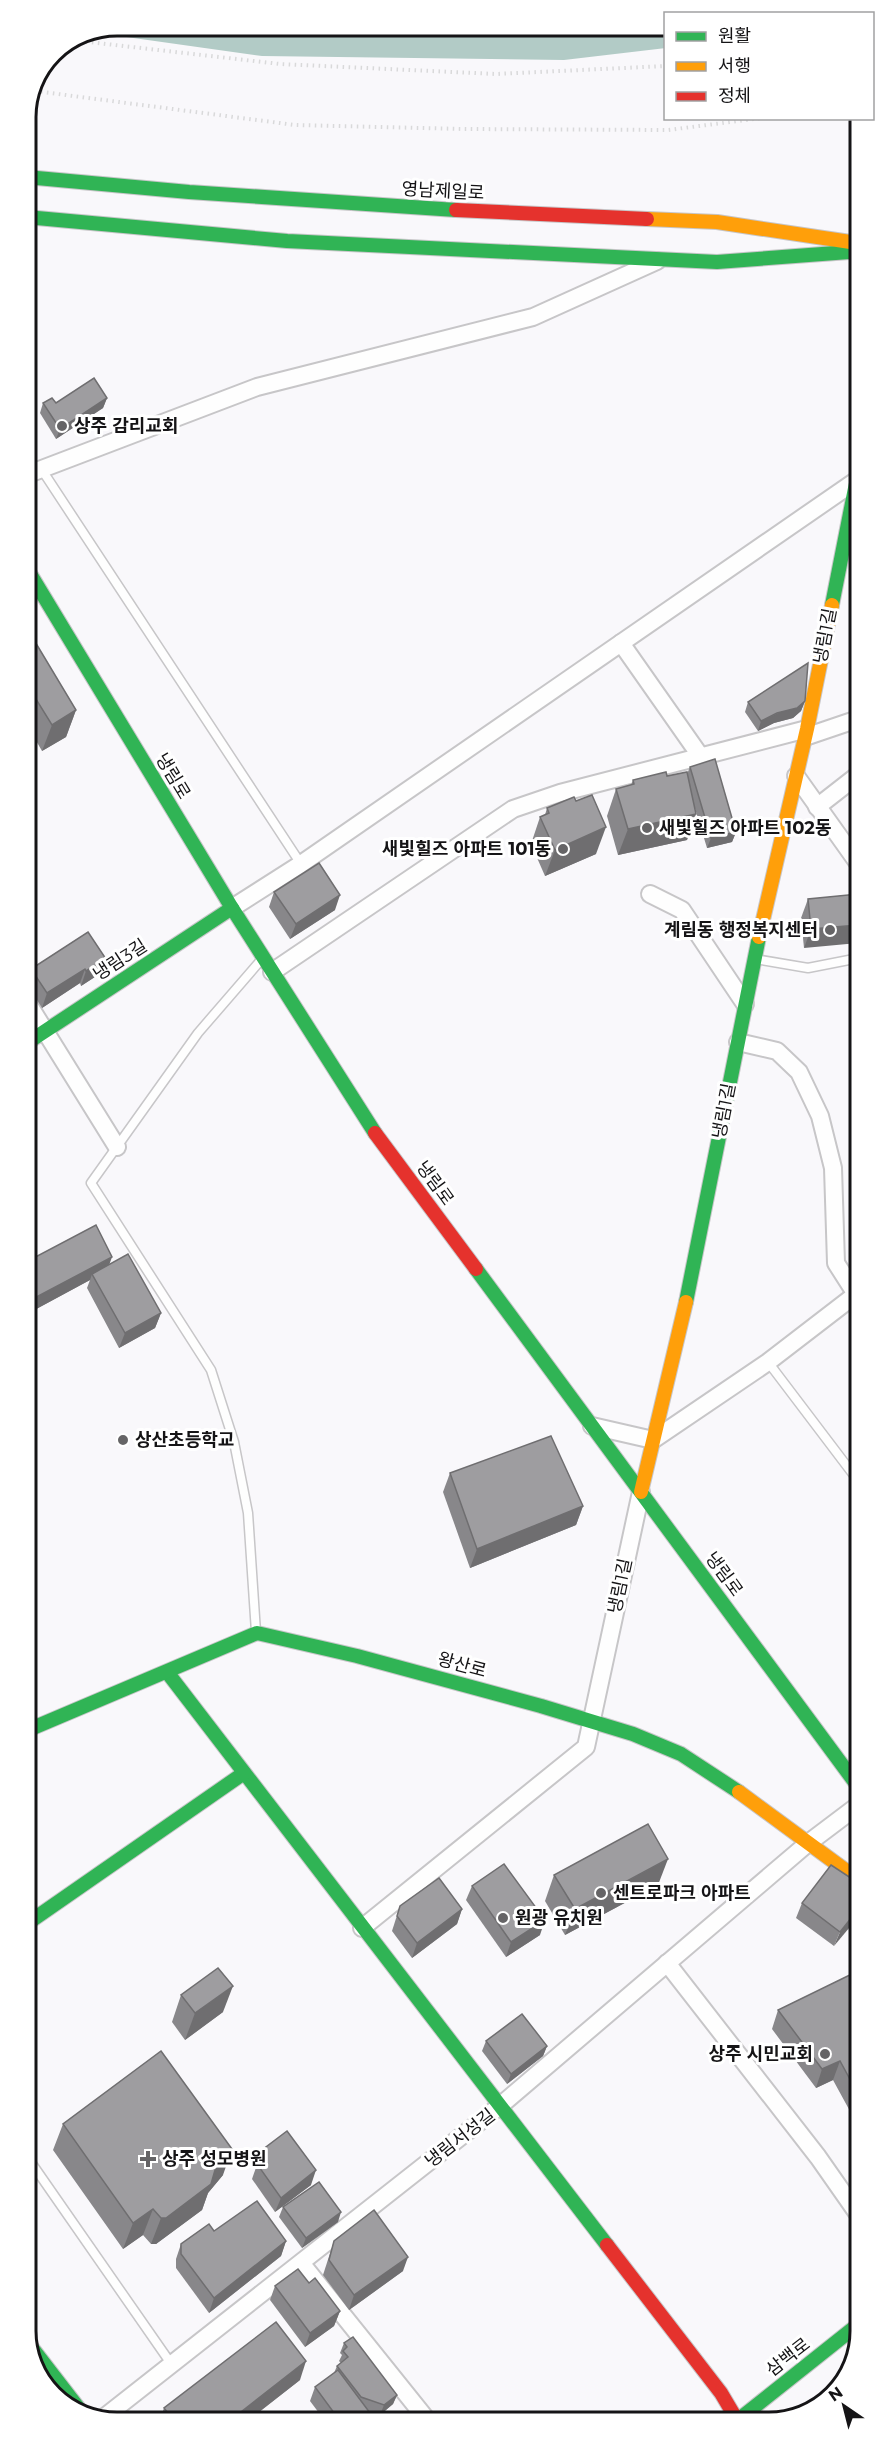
<svg xmlns="http://www.w3.org/2000/svg" width="886" height="2448" font-family="Montserrat,'Noto Sans KR',sans-serif">
	<style>
		.water { fill: #b2cbc6 }
		.lines { fill: none; stroke-linecap: round; stroke-linejoin: round }
		.lane-casing { stroke: #c7c6c8; stroke-width: 11 }
		.street-casing { stroke: #c7c6c8; stroke-width: 20 }
		.fast-casing { stroke: #c7c6c8; stroke-width: 16 }
		.slow-casing { stroke: #c7c6c8; stroke-width: 16 }
		.jam-casing { stroke: #c7c6c8; stroke-width: 16 }
		.path { stroke: #d9d9da; stroke-width: 4; stroke-dasharray: 1.5 4.5; stroke-linecap: butt }
		.lane { stroke: #fefefe; stroke-width: 8 }
		.street { stroke: #fefefe; stroke-width: 16 }
		.fast { stroke: #30b455; stroke-width: 14 }
		.slow { stroke: #ff9f0a; stroke-width: 14 }
		.jam { stroke: #e5322d; stroke-width: 14 }
		.wall { fill: #88878a }
		.shaded-wall { fill: #6f6e70 }
		.building { fill: #9e9da0; stroke: #6f6e70; stroke-width: 1.5 }
		.poi-dot { fill: #656466; stroke: #fff; stroke-width: 2 }
		.labels { text-anchor: middle; stroke-width: 6; stroke-linejoin: round; paint-order: stroke }
		.street-label { font-size: 18px; fill: #151416; stroke: #fff }
		.poi-label { font-size: 18px; font-weight: bold; fill: #151416; stroke: #fff; text-anchor: start }
		.rim { fill: none; stroke: #151416; stroke-width: 3 }
	</style>
	<rect width="100%" height="100%" fill="#f9f8fb"/>
	<!-- water -->
	<path class="water" d="M117,26H665L666,48L564,60L262,56L98,33Z"/>
	<g class="lines">
		<defs>
			<g id="lane">
				<path d="M42,470L301,864"/>
				<path d="M755,959L808,968L859,958"/>
				<path d="M768,1362L859,1482"/>
				<path d="M256,1632L248,1513L234,1442L211,1370L91,1183L198,1033L261,960"/>
				<path d="M28,2158L172,2365"/>
			</g>
			<g id="street">
				<path d="M26,475L257,387L533,317L657,261"/>
				<path d="M621,643L701,757"/>
				<path d="M805,737L858,719"/>
				<path d="M796,776L858,863"/>
				<path d="M817,807L858,775"/>
				<path d="M650,894L682,910L745,1004"/>
				<path d="M232,908L301,864L857,480"/>
				<path d="M272,972L513,809L560,793L807,729"/>
				<path d="M27,1002L117,1147"/>
				<path d="M738,1042L777,1051L799,1072L820,1116L833,1168L836,1263L859,1299"/>
				<path d="M592,1426L653,1440L768,1362L859,1292"/>
				<path d="M362,1928L586,1747L641,1492"/>
				<path d="M667,1963L818,2157L860,2217"/>
				<path d="M302,2264L428,2421"/>
				<path d="M102,2419L501,2105L807,1844L860,1804"/>
			</g>
			<g id="fast">
				<path d="M26,177L189,192L456,210"/>
				<path d="M26,217L287,241L717,262L849,252"/>
				<path d="M26,567L232,908L375,1133"/>
				<path d="M832,605L858,473"/>
				<path d="M27,1043L232,908"/>
				<path d="M476,1269L860,1789"/>
				<path d="M686,1302L759,937"/>
				<path d="M167,1672L607,2245"/>
				<path d="M28,1730L257,1633L357,1656L541,1706L633,1734L681,1754L739,1792"/>
				<path d="M28,1923L244,1773"/>
				<path d="M29,2344L80,2410"/>
				<path d="M738,2420L860,2323"/>
			</g>
			<g id="slow">
				<path d="M647,219L717,222L857,243"/>
				<path d="M759,937L807,729L832,605"/>
				<path d="M641,1492L686,1302"/>
				<path d="M739,1792L860,1881"/>
			</g>
			<g id="jam">
				<path d="M456,210L647,219"/>
				<path d="M375,1133L476,1269"/>
				<path d="M607,2245L721,2393L737,2420"/>
			</g>
		</defs>
		<!-- lane casing -->
		<use href="#lane" class="lane-casing"/>
		<!-- street casing -->
		<use href="#street" class="street-casing"/>
		<!-- fast casing -->
		<use href="#fast" class="fast-casing"/>
		<!-- slow casing -->
		<use href="#slow" class="slow-casing"/>
		<!-- jam casing -->
		<use href="#jam" class="jam-casing"/>
		<!-- path -->
		<g class="path">
			<path d="M80,41L280,64L496,74L666,66"/>
			<path d="M35,91L295,125L464,129L668,130L762,118"/>
		</g>
		<!-- lane -->
		<use href="#lane" class="lane"/>
		<!-- street -->
		<use href="#street" class="street"/>
		<!-- fast -->
		<use href="#fast" class="fast"/>
		<!-- slow -->
		<use href="#slow" class="slow"/>
		<!-- jam -->
		<use href="#jam" class="jam"/>
	</g>
	<!-- wall -->
	<g class="wall">
		<path d="M107,398L103,408L56,439L40,413L43,403Z"/>
		<path d="M26,631L76,710L66,737L42,751L27,725Z"/>
		<path d="M805,701L801,711L793,718L774,723L758,731L745,712L748,702Z"/>
		<path d="M690,767L736,832L732,842L707,848L694,805L687,840L618,855L607,816L616,789L631,785L633,780L687,774Z"/>
		<path d="M547,808L596,854L545,876L531,844L540,817L545,815Z"/>
		<path d="M274,892L335,910L290,939L269,907Z"/>
		<path d="M858,894L804,948L801,918L808,899Z"/>
		<path d="M88,932L101,973L81,986L80,983L42,1008L27,984V981L31,969Z"/>
		<path d="M27,1259L28,1261L110,1264L161,1313L155,1328L119,1348L87,1288L90,1280L27,1314Z"/>
		<path d="M450,1473L583,1506L576,1525L470,1568L443,1492Z"/>
		<path d="M554,1875L658,1885L565,1935L545,1901Z"/>
		<path d="M860,1884L834,1946L796,1918L802,1903Z"/>
		<path d="M472,1886L540,1935L506,1957L466,1900Z"/>
		<path d="M400,1906L462,1909L457,1924L412,1958L392,1931Z"/>
		<path d="M860,1970V2108L851,2113L833,2080L816,2088L772,2029L778,2010Z"/>
		<path d="M181,1995L223,2012L185,2040L172,2022Z"/>
		<path d="M486,2041L547,2046L543,2056L507,2084L482,2051Z"/>
		<path d="M63,2124L223,2175L208,2193L202,2210L156,2244H151L143,2235L123,2249L53,2150Z"/>
		<path d="M262,2150L311,2185L275,2212L252,2179Z"/>
		<path d="M283,2207L338,2222L302,2248L279,2217Z"/>
		<path d="M214,2231L286,2241L281,2256L209,2313L176,2268V2259L181,2244Z"/>
		<path d="M334,2241L403,2271L349,2310L323,2275Z"/>
		<path d="M309,2283L340,2311L334,2326L305,2347L270,2300L275,2286Z"/>
		<path d="M344,2343L397,2395L393,2404L380,2415L369,2411L376,2421H325L310,2401L315,2387L334,2373L337,2366L341,2363L339,2361L342,2355L340,2353Z"/>
		<path d="M300,2380L258,2413L264,2422H159L164,2408Z"/>
	</g>
	<!-- shaded-wall -->
	<g class="shaded-wall">
		<path d="M107,398L103,408L56,439L60,429Z"/>
		<path d="M805,701L801,711L793,718L774,723L758,731L761,721Z"/>
		<path d="M76,710L66,737L42,751L52,725Z"/>
		<path d="M696,814L687,840L618,855L628,829Z"/>
		<path d="M606,827L596,854L545,876L555,850Z"/>
		<path d="M736,832L732,842L707,848L711,838Z"/>
		<path d="M340,895L335,910L290,939L296,924Z"/>
		<path d="M858,925V943L804,948L811,929Z"/>
		<path d="M106,959L101,973L81,986L86,971Z"/>
		<path d="M85,969L80,983L42,1008L47,993Z"/>
		<path d="M112,1257L107,1271L92,1274L90,1280L27,1314V1302Z"/>
		<path d="M161,1313L155,1328L119,1348L125,1333Z"/>
		<path d="M583,1506L576,1525L470,1568L477,1549Z"/>
		<path d="M668,1859L658,1885L565,1935L575,1909Z"/>
		<path d="M860,1907V1915L834,1946L840,1932Z"/>
		<path d="M462,1909L457,1924L412,1958L417,1943Z"/>
		<path d="M545,1920L540,1935L506,1957L511,1942Z"/>
		<path d="M233,1986L223,2012L185,2040L195,2013Z"/>
		<path d="M547,2046L543,2056L507,2084L511,2074Z"/>
		<path d="M840,2061L833,2080L816,2088L822,2069Z"/>
		<path d="M860,2092V2108L851,2113L858,2094Z"/>
		<path d="M232,2149L223,2175L208,2193L202,2210L156,2244H151L161,2218L215,2170Z"/>
		<path d="M316,2170L311,2185L275,2212L281,2198Z"/>
		<path d="M153,2209L143,2235L123,2249L133,2223Z"/>
		<path d="M341,2212L338,2222L302,2248L306,2238Z"/>
		<path d="M286,2241L281,2256L209,2313L214,2298Z"/>
		<path d="M408,2257L403,2271L349,2310L354,2295Z"/>
		<path d="M340,2311L334,2326L305,2347L310,2333Z"/>
		<path d="M306,2361L300,2380L246,2422H228Z"/>
		<path d="M397,2395L393,2404L380,2415L384,2405Z"/>
	</g>
	<!-- building -->
	<g class="building">
		<path d="M94,378L107,398L60,429L43,403L52,398L56,403Z"/>
		<path d="M28,630L76,710L52,725L26,683V631Z"/>
		<path d="M808,663L805,701L797,708L777,713L761,721L748,702Z"/>
		<path d="M715,759L736,832L711,838L690,767Z"/>
		<path d="M666,772L667,776L687,772L696,814L628,829L616,789L634,784L633,780Z"/>
		<path d="M592,795L606,827L555,850L540,817L549,813L547,808L574,797L576,801Z"/>
		<path d="M319,863L340,895L296,924L274,892Z"/>
		<path d="M858,894V925L811,929L808,899Z"/>
		<path d="M88,932L106,959L86,971L85,969L47,993L31,969Z"/>
		<path d="M96,1225L112,1257L27,1302V1259L28,1261Z"/>
		<path d="M128,1254L161,1313L125,1333L92,1274Z"/>
		<path d="M551,1436L583,1506L477,1549L450,1473Z"/>
		<path d="M648,1824L668,1859L575,1909L554,1875Z"/>
		<path d="M504,1864L545,1920L511,1942L472,1886Z"/>
		<path d="M831,1865L860,1884V1907L840,1932L802,1903Z"/>
		<path d="M439,1878L462,1909L417,1943L397,1916L400,1906Z"/>
		<path d="M218,1968L233,1986L195,2013L181,1995Z"/>
		<path d="M860,1970V2092L858,2094L840,2061L822,2069L778,2010Z"/>
		<path d="M522,2014L547,2046L511,2074L486,2041Z"/>
		<path d="M161,2051L232,2149L215,2170L211,2184L166,2218H161L153,2209L133,2223L63,2124Z"/>
		<path d="M287,2131L316,2170L281,2198L257,2164L262,2150Z"/>
		<path d="M319,2182L341,2212L306,2238L283,2207Z"/>
		<path d="M257,2201L286,2241L214,2298L181,2254V2244L209,2224L214,2231Z"/>
		<path d="M374,2210L408,2257L354,2295L329,2260L334,2241Z"/>
		<path d="M298,2269L309,2283L315,2278L340,2311L310,2333L275,2286Z"/>
		<path d="M276,2322L306,2361L228,2422H175L164,2408Z"/>
		<path d="M353,2337L397,2395L384,2405L361,2397L337,2366L348,2357L343,2351L347,2347L344,2343Z"/>
		<path d="M338,2370L376,2421H340L315,2387Z"/>
		<path d="M257,2412L264,2422H245Z"/>
	</g>
	<!-- markers -->
	<g class="poi-dot">
		<circle cx="62" cy="426" r="6"/>
		<circle cx="647" cy="828" r="6"/>
		<circle cx="563" cy="849" r="6"/>
		<circle cx="830" cy="930" r="6"/>
		<circle cx="123" cy="1440" r="6"/>
		<circle cx="601" cy="1893" r="6"/>
		<circle cx="503" cy="1918" r="6"/>
		<circle cx="825" cy="2054" r="6"/>
		<path d="M145 2150h6v6h6v6h-6v6h-6v-6h-6v-6h6z"/>
	</g>
	<g class="labels">
		<!-- street labels -->
		<g class="street-label">
			<text transform="translate(443 191) rotate(3)" y="6">영남제일로</text>
			<text transform="translate(825 636) rotate(-79)" y="6">냉림1길</text>
			<text transform="translate(173 776) rotate(59)" y="6">냉림로</text>
			<text transform="translate(120 960) rotate(-33)" y="6">냉림3길</text>
			<text transform="translate(724 1111) rotate(-79)" y="6">냉림1길</text>
			<text transform="translate(435 1183) rotate(54)" y="6">냉림로</text>
			<text transform="translate(724 1574) rotate(54)" y="6">냉림로</text>
			<text transform="translate(620 1586) rotate(-78)" y="6">냉림1길</text>
			<text transform="translate(462 1665) rotate(15)" y="6">왕산로</text>
			<text transform="translate(460 2138) rotate(-38)" y="6">냉림서성길</text>
			<text transform="translate(788 2357) rotate(-38)" y="6">삼백로</text>
		</g>
		<!-- poi labels -->
		<g class="poi-label">
			<text x="74" y="432">상주 감리교회</text>
			<text x="659" y="834">새빛힐즈 아파트 102동</text>
			<text x="551" y="855" text-anchor="end">새빛힐즈 아파트 101동</text>
			<text x="818" y="936" text-anchor="end">계림동 행정복지센터</text>
			<text x="135" y="1446">상산초등학교</text>
			<text x="613" y="1899">센트로파크 아파트</text>
			<text x="515" y="1924">원광 유치원</text>
			<text x="813" y="2060" text-anchor="end">상주 시민교회</text>
			<text x="162" y="2165">상주 성모병원</text>
		</g>
	</g>
	<!-- crop -->
	<path d="M0 0H886V2448H0ZM117 36H769A81 81 0 0 1 850 117V2331A81 81 0 0 1 769 2412H117A81 81 0 0 1 36 2331V117A81 81 0 0 1 117 36Z" fill="#fff" fill-rule="evenodd"/>
	<path class="rim" d="M117 36H769A81 81 0 0 1 850 117V2331A81 81 0 0 1 769 2412H117A81 81 0 0 1 36 2331V117A81 81 0 0 1 117 36Z"/>
	<!-- legend -->
	<rect x="664" y="12" width="210" height="108" fill="#ffffff" stroke="#a1a1a2" stroke-width="1.5"/>
	<rect x="676" y="32" width="30" height="9" fill="#30b455" stroke="#a1a1a2" stroke-width="1.5"/>
	<text x="718" y="42" font-size="18" fill="#151416">원활</text>
	<rect x="676" y="62" width="30" height="9" fill="#ff9f0a" stroke="#a1a1a2" stroke-width="1.5"/>
	<text x="718" y="72" font-size="18" fill="#151416">서행</text>
	<rect x="676" y="92" width="30" height="9" fill="#e5322d" stroke="#a1a1a2" stroke-width="1.5"/>
	<text x="718" y="102" font-size="18" fill="#151416">정체</text>
	<!-- north arrow -->
	<g transform="translate(844 2406) rotate(325)" stroke="#ffffff" stroke-width="4.5" paint-order="stroke">
	<path d="M0-4.5L10 22L0 15L-10 22Z" fill="#151416"/>
	<text y="-9" font-size="16" font-weight="bold" text-anchor="middle" fill="#151416">N</text>
	</g>
</svg>
